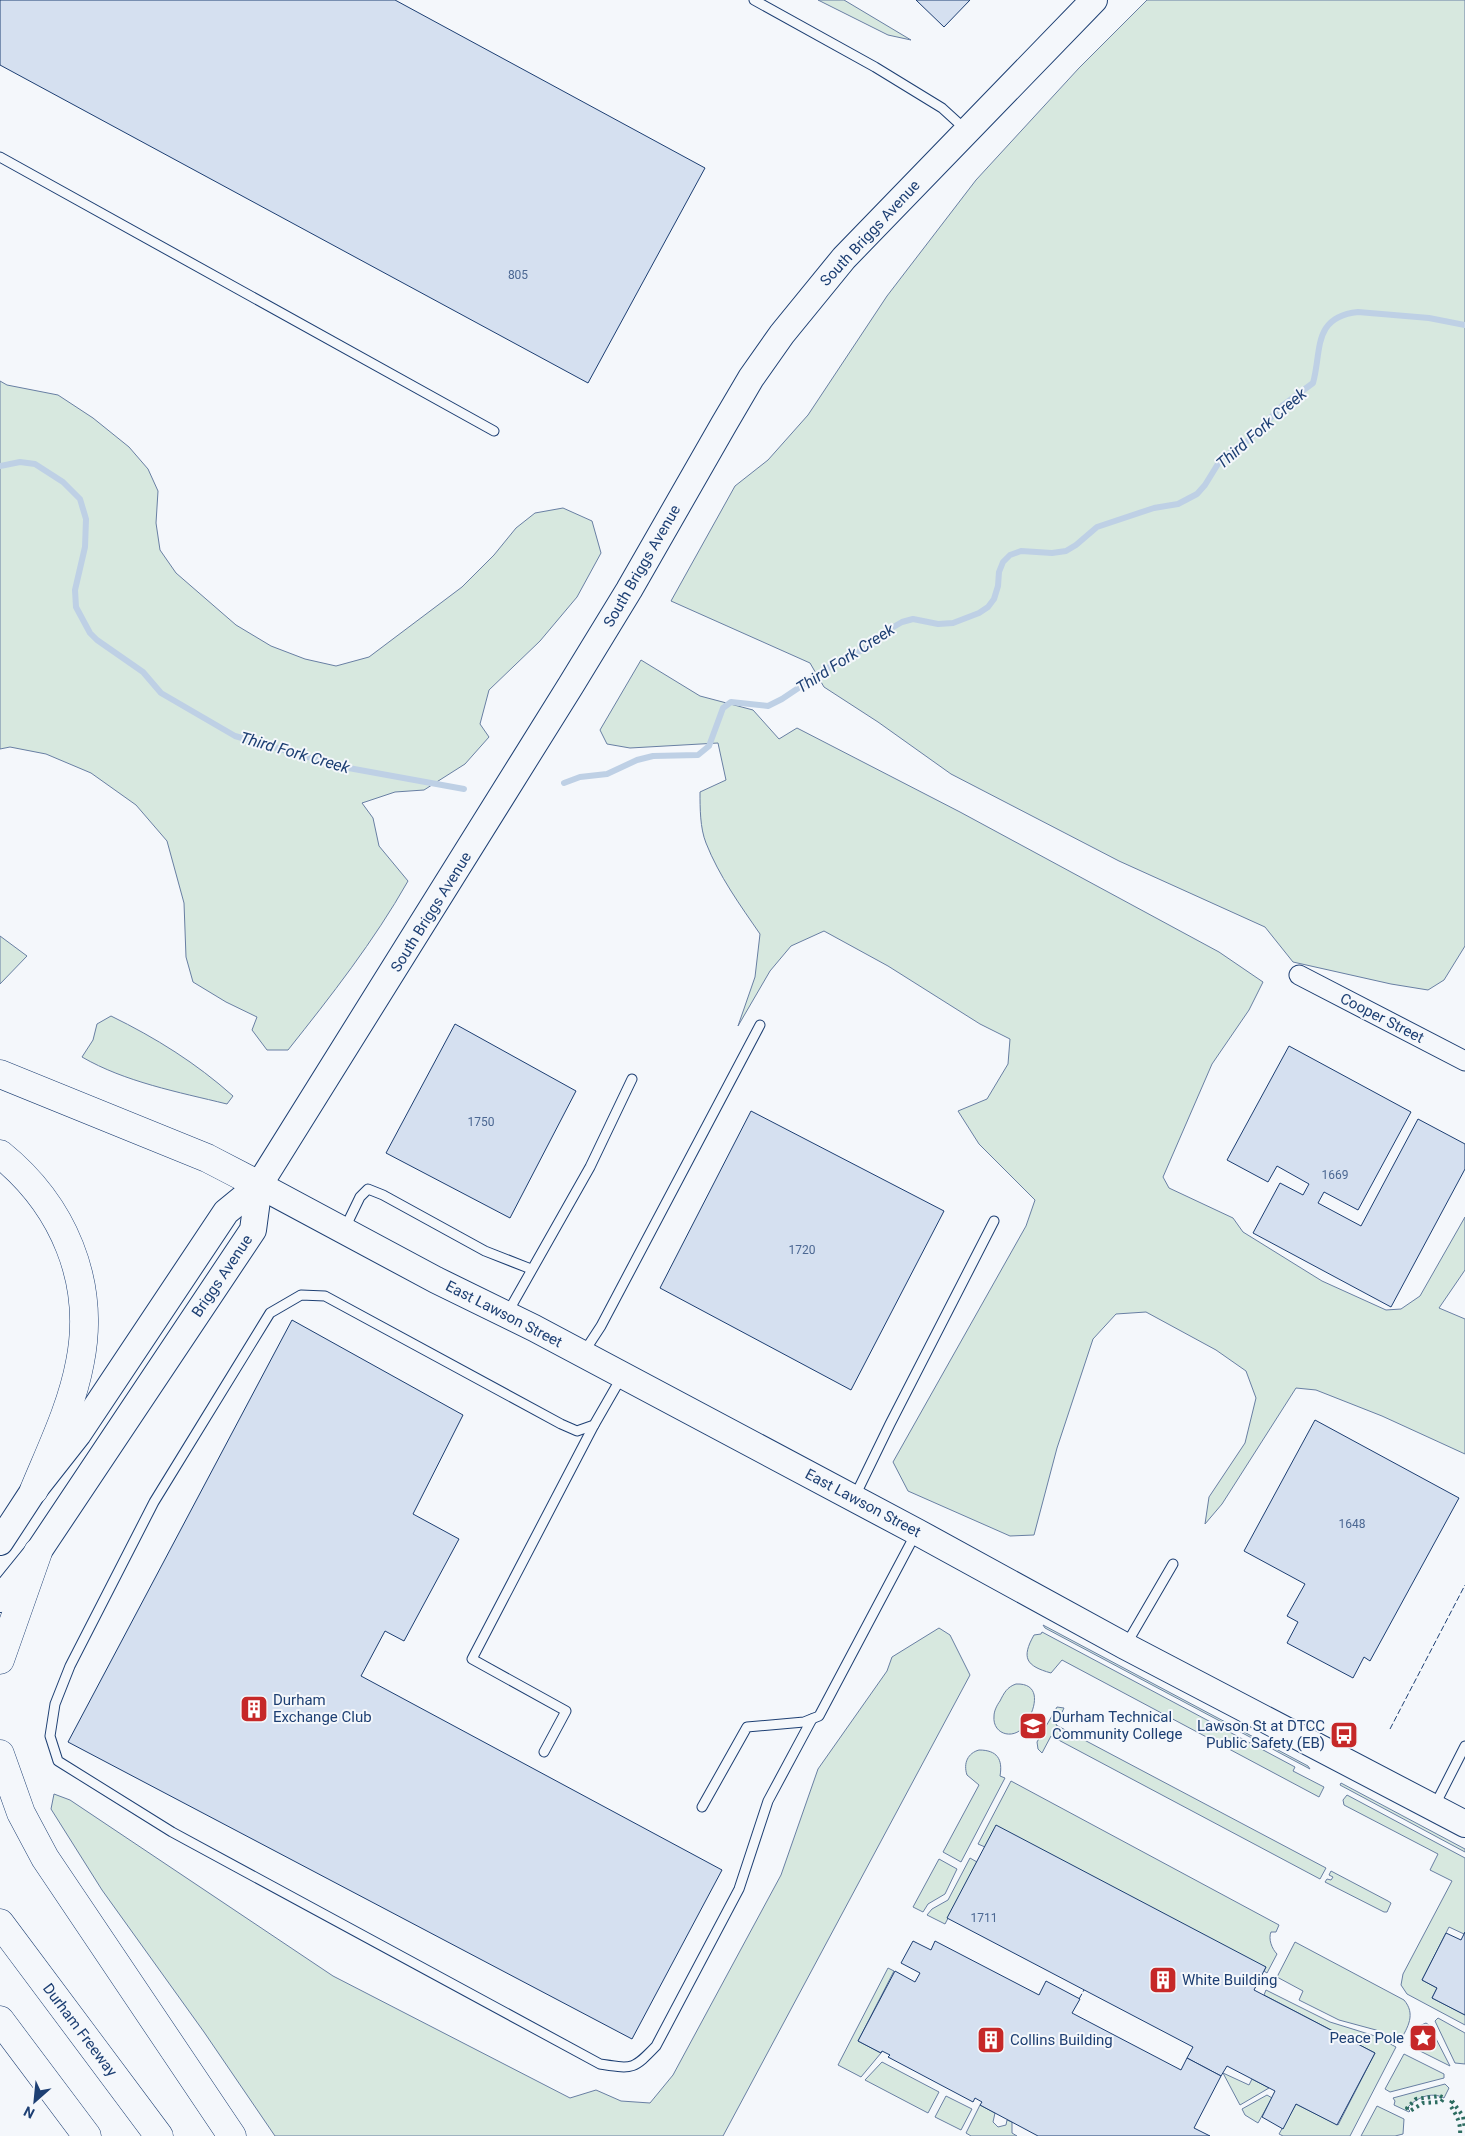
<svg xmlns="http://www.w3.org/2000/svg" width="1465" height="2136" font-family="Roboto,sans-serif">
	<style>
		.green { fill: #d7e8df; stroke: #687fa3 }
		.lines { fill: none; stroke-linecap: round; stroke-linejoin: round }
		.stream { stroke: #bed0e5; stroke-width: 6 }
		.building { fill: #d5e0f0; stroke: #1d3f73 }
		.lane-casing { stroke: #1d3f73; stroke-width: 11 }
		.street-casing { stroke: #1d3f73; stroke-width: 21 }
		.secondary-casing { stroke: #1d3f73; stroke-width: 28 }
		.highway-casing { stroke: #1d3f73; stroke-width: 29 }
		.lane { stroke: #f4f7fb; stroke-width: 9 }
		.street { stroke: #f4f7fb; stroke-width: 19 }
		.secondary { stroke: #f4f7fb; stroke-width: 26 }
		.highway { stroke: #f4f7fb; stroke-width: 28 }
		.hedge { stroke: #2c6c60; stroke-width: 4; stroke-dasharray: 2.5 4; stroke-linecap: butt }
		.fence { stroke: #1d3f73; stroke-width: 1; stroke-dasharray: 6 2.5; stroke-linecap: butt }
		.labels { text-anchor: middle; stroke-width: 4; stroke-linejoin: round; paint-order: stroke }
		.number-label { font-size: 12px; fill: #4b6792 }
		.street-label { font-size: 15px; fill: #1d3f73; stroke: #f4f7fb }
		.poi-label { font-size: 15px; fill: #1d3f73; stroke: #f4f7fb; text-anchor: start }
		.water-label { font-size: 16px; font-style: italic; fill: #1d3f73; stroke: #f4f7fb }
	</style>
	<rect width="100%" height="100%" fill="#f4f7fb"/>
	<!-- green -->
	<g class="green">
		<path d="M818,0H844L911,40L888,35Z"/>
		<path d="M1147,0H1465V946L1444,980L1428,990L1391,984L1293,962L1265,927L1119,861L951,774L878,722L824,687L810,663L671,601L735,486L768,460L808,415L887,296L976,180L1079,68Z"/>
		<path d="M0,381L7,385L58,395L93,418L129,447L148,469L158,491L156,523L160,550L176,573L236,625L271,646L305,659L336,666L369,657L462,587L494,555L516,528L535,513L563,508L592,521L601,553L577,597L540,641L489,690L480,724L489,737L465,764L424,790L395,792L362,803L373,818L379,846L408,881C374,941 331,996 288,1050H267L252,1030L257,1017L226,1002L193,982L186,957L184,903L167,841L136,805L91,773L46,754L10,747L0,749Z"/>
		<path d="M641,660L700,696L753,710L779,739L797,728L960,812L1219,952L1263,982L1249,1010L1212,1064L1163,1177L1169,1188L1233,1218L1243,1232L1322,1281L1386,1310L1401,1309L1420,1296L1465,1217V1270L1439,1308L1465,1319V1454L1382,1416L1316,1390L1296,1388L1222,1504L1205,1524L1209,1497L1245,1443L1256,1398L1246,1371L1216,1350L1146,1312L1116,1314L1093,1339L1057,1448L1034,1535L1010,1536L908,1491L893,1462L1026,1226L1035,1200L979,1144L958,1111L987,1099L1008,1064L1010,1039L980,1024L888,966L824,931L791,946L770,971L738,1026L755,977L760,934C740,905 719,876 706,843C700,828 700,808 700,792L726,780L718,743L630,748L607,744L600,730Z"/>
		<path d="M0,936L27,956L0,984Z"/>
		<path d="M111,1016C156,1038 196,1063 233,1096L227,1104C178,1092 125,1082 82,1057L93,1040L97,1024Z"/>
		<path d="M1043,1625L1308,1766L1310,1769L1045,1628Z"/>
		<path d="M939,1628L950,1635L970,1675L723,2136H275L204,2032L102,1890L51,1809L54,1794L70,1800L333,1976L570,2098L596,2090L621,2101L650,2103L673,2075L781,1875L818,1769L887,1671L892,1657Z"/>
		<path d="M1042,1632L1295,1767L1293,1771L1324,1787L1319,1797L1062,1660L1051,1673C1026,1666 1021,1658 1034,1635L1041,1634Z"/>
		<path d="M1016,1684C1039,1683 1037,1703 1029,1718L1025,1715L1022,1720L1026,1723C1017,1741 992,1736 994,1716C994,1711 997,1705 1000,1701C1004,1693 1007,1687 1016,1684Z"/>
		<path d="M1057,1707L1064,1708L1056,1725L1326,1868L1320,1879L1051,1736L1042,1753L1038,1749L1037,1742Z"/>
		<path d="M979,1750C997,1750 1003,1759 1000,1776L1005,1778L961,1862L943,1852L979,1785L967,1775C963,1763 968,1753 979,1750Z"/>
		<path d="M1011,1781L1279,1925L1276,1932H1271C1268,1939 1272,1949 1277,1954L1267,1973L1264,1971L1266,1967L978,1844Z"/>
		<path d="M1341,1783L1465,1849V1852L1340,1785Z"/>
		<path d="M1347,1795L1465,1858V1932L1464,1934L1449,1927L1422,1980L1437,1988L1432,1998L1465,2015V2025L1407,1994L1401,1985L1403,1974L1452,1881L1430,1870L1438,1854L1344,1805L1343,1800Z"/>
		<path d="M970,1858L977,1862L945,1924L927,1915L932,1909L948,1900Z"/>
		<path d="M939,1859L957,1869L945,1894L928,1904L923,1912L913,1907Z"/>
		<path d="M1331,1871L1388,1901L1391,1903L1387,1912H1384L1325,1882L1327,1879L1331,1880L1333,1877L1329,1875Z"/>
		<path d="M1295,1942L1404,2000C1416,2014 1408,2027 1400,2041L1376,2030L1339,2020L1299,2000L1303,1991L1277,1977Z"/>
		<path d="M888,1968L894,1971L858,2041L881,2053L861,2077L838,2065Z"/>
		<path d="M1266,1990L1330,2022L1375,2036L1396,2047L1350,2136H1283L1279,2134L1296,2104L1338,2125L1375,2053L1264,1995Z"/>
		<path d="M1438,2018L1465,2033V2064L1455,2063L1435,2021Z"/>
		<path d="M1426,2023L1429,2025L1450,2066L1410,2046L1419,2026Z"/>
		<path d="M1404,2054L1444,2074V2078L1390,2092L1385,2089Z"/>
		<path d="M882,2062L939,2092L928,2113L865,2080Z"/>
		<path d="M1223,2073L1249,2085L1252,2079L1269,2088L1240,2105Z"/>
		<path d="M1445,2084L1449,2088L1444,2098C1431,2091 1416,2098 1407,2108L1410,2111L1409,2112L1394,2105L1395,2101L1393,2098Z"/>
		<path d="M1267,2095L1272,2098L1258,2123L1245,2115L1242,2109Z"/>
		<path d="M946,2096L972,2109L961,2130L935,2117Z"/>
		<path d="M980,2105L995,2113L993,2122L998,2127L1006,2125L1007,2120L1012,2122V2133L1017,2136H971L966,2133Z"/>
		<path d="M1377,2106L1404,2119L1403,2134L1395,2136H1361Z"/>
	</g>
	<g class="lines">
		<!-- stream -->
		<g class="stream">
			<path d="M0,466L20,462L35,464L63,482L80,499L86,519L85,547L75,590L76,607L90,633L97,640L143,672L161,693L235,736L343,767L464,789"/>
			<path d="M564,783L580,777L607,774L637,760L653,756L698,755L709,746L723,708L731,702L768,706L782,699L840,660L869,647L890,629L902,622L913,619L938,624L953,623L979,613L988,607L994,599L998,586L999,572L1003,562L1010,555L1021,551L1052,553L1066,551L1076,545L1097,527L1154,508L1178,504L1197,494L1205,485L1221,459L1250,439L1282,406L1313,383C1322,351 1312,317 1358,312L1429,318L1465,325"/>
		</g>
	</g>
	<!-- building -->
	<g class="building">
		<path d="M0,0H395L705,168L588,383L0,65Z"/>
		<path d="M916,0H970L944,27Z"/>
		<path d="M455,1024L576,1091L510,1218L386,1153Z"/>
		<path d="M1289,1046L1411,1112L1358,1210L1324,1192L1318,1203L1361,1226L1418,1119L1465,1144V1169L1391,1307L1253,1233L1280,1183L1303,1195L1309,1184L1277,1166L1268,1182L1227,1160Z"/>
		<path d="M751,1111L944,1211L851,1390L660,1288Z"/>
		<path d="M292,1320L463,1415L413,1514L459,1539L404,1641L385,1631L361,1676L722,1870L632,2039L68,1742Z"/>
		<path d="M1315,1420L1459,1498L1370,1661L1364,1657L1353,1678L1287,1643L1298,1622L1287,1616L1305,1584L1244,1551Z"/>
		<path d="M996,1825L1266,1967L1254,1990L1375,2053L1337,2125L1296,2104L1283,2129L1262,2117L1275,2091L1227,2066L1221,2076L1187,2058L1193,2047L947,1918Z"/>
		<path d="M1465,1932V2015L1432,1998L1437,1988L1422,1980L1446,1933L1461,1940Z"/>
		<path d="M913,1941L931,1950L935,1941L1039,1995L1046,1981L1080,1999L1072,2013L1181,2070L1187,2058L1221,2076L1194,2128L1210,2136H1038L980,2105L982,2102L975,2098L973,2102L888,2057L890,2055L882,2051L881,2053L858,2041L895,1971L915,1982L920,1973L901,1963Z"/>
	</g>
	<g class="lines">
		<defs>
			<g id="lane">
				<path d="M754,0L875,67L942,108L965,129"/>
				<path d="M0,157L494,431"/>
				<path d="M345,1228L360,1197L368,1189L383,1195L485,1251L531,1269"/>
				<path d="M508,1312L590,1167L632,1079"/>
				<path d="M584,1352L601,1326L760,1025"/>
				<path d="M621,1378L594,1425L577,1431L561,1424L325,1296L301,1295L270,1313L154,1502L70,1666L55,1704L50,1736L58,1761L172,1832L600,2064C633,2069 633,2070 656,2046L739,1889L768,1801L812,1719"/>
				<path d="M855,1496L890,1424L994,1221"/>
				<path d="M1127,1643L1173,1564"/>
				<path d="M544,1752L566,1711L472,1659L594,1425"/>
				<path d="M1435,1805L1465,1746"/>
				<path d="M702,1807L747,1727L804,1722L819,1716L916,1533"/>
			</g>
			<path id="street" d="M1299,975L1465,1061"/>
			<g id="secondary">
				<path d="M259,1185L436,1280L534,1328L917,1532L1125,1646L1465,1824"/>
				<path d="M0,1542L34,1490L78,1434L226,1212L259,1185L571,685L629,590L724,424L751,378L782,334L844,258L1094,0"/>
				<path d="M0,1599L38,1552L253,1230L259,1185"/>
			</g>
			<g id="highway">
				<path d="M0,1074L207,1158L259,1185"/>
				<path d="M0,1154C63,1205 96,1281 80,1362C72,1406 51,1449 34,1490"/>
				<path d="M0,1660L38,1552"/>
				<path d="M0,1754L21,1813L45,1858L232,2136"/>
				<path d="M0,1923L159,2136"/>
				<path d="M0,2020L87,2136"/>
			</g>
		</defs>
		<!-- lane casing -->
		<use href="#lane" class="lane-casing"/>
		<!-- street casing -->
		<use href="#street" class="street-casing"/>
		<!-- secondary casing -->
		<use href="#secondary" class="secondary-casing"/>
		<!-- highway casing -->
		<use href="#highway" class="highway-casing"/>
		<!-- lane -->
		<use href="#lane" class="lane"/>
		<!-- street -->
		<use href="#street" class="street"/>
		<!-- secondary -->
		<use href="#secondary" class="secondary"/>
		<!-- highway -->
		<use href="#highway" class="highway"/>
		<!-- hedge -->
		<g class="hedge">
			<path d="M1440,2096L1444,2098L1441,2102L1423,2103L1410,2111L1407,2108L1416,2099Z"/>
			<path d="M1452,2101L1450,2105C1457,2116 1461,2123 1460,2136"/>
			<path d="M1452,2101L1463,2116L1465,2129"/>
		</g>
		<!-- fence -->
		<g class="fence">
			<path d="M1390,1729L1465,1585"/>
			<path d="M1079,1999L1084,1990"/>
		</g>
	</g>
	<!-- icons -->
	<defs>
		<symbol id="building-square" viewBox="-11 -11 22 22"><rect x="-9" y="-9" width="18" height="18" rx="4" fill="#c62828" stroke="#f4f7fb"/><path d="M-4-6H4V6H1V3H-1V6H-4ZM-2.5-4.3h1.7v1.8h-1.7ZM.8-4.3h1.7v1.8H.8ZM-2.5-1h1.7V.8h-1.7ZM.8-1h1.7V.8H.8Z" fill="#fff"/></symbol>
		<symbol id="university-square" viewBox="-11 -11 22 22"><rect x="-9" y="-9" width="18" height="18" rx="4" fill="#c62828" stroke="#f4f7fb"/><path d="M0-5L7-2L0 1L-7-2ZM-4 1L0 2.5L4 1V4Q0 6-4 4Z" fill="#fff"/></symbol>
		<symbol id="bus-square" viewBox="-11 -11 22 22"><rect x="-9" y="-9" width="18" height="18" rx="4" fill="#c62828" stroke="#f4f7fb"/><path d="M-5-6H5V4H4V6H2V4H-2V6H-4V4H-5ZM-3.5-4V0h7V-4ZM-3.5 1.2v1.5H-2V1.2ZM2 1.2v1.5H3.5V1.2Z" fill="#fff"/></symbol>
		<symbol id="sight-square" viewBox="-11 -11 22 22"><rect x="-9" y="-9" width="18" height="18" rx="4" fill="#c62828" stroke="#f4f7fb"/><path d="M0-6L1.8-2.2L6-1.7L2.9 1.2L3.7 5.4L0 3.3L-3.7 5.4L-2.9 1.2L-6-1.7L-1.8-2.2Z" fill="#fff"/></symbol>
	</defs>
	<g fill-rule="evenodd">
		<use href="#building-square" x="238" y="1693" width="32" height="32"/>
		<use href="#university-square" x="1017" y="1710" width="32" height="32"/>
		<use href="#bus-square" x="1328" y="1719" width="32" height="32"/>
		<use href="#building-square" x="1147" y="1964" width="32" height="32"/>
		<use href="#sight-square" x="1407" y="2022" width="32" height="32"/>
		<use href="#building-square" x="975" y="2024" width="32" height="32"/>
	</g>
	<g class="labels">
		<!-- number labels -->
		<g class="number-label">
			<text x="518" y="279">805</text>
			<text x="481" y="1126">1750</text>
			<text x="1335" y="1179">1669</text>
			<text x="802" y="1254">1720</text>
			<text x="1352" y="1528">1648</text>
			<text x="984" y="1922">1711</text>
		</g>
		<!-- street labels -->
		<g class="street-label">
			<text transform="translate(870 233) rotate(-47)" y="5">South Briggs Avenue</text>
			<text transform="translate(642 566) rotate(-60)" y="5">South Briggs Avenue</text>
			<text transform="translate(431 912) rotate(-58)" y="5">South Briggs Avenue</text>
			<text transform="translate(1382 1018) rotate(27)" y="5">Cooper Street</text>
			<text transform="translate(222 1276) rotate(-56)" y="5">Briggs Avenue</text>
			<text transform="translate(504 1314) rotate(27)" y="5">East Lawson Street</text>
			<text transform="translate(863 1503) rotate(28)" y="5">East Lawson Street</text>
			<text transform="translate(80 2030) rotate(53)" y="5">Durham Freeway</text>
		</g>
		<!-- poi labels -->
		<g class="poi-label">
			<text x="273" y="1705">Durham<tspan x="273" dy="17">Exchange Club</tspan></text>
			<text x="1052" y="1722">Durham Technical<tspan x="1052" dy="17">Community College</tspan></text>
			<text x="1325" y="1731" text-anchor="end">Lawson St at DTCC<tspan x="1325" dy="17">Public Safety (EB)</tspan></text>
			<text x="1182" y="1985">White Building</text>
			<text x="1404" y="2043" text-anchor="end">Peace Pole</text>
			<text x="1010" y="2045">Collins Building</text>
		</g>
		<!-- water labels -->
		<g class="water-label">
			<text transform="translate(1261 428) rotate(-41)" y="6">Third Fork Creek</text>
			<text transform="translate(845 658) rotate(-33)" y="6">Third Fork Creek</text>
			<text transform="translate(295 752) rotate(16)" y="6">Third Fork Creek</text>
		</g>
	</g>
	<!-- north arrow -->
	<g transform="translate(35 2101) rotate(207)" stroke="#f4f7fb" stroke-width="4" paint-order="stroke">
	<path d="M0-4L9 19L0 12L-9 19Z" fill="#1d3f73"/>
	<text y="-8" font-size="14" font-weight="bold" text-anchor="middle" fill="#1d3f73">N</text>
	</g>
</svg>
